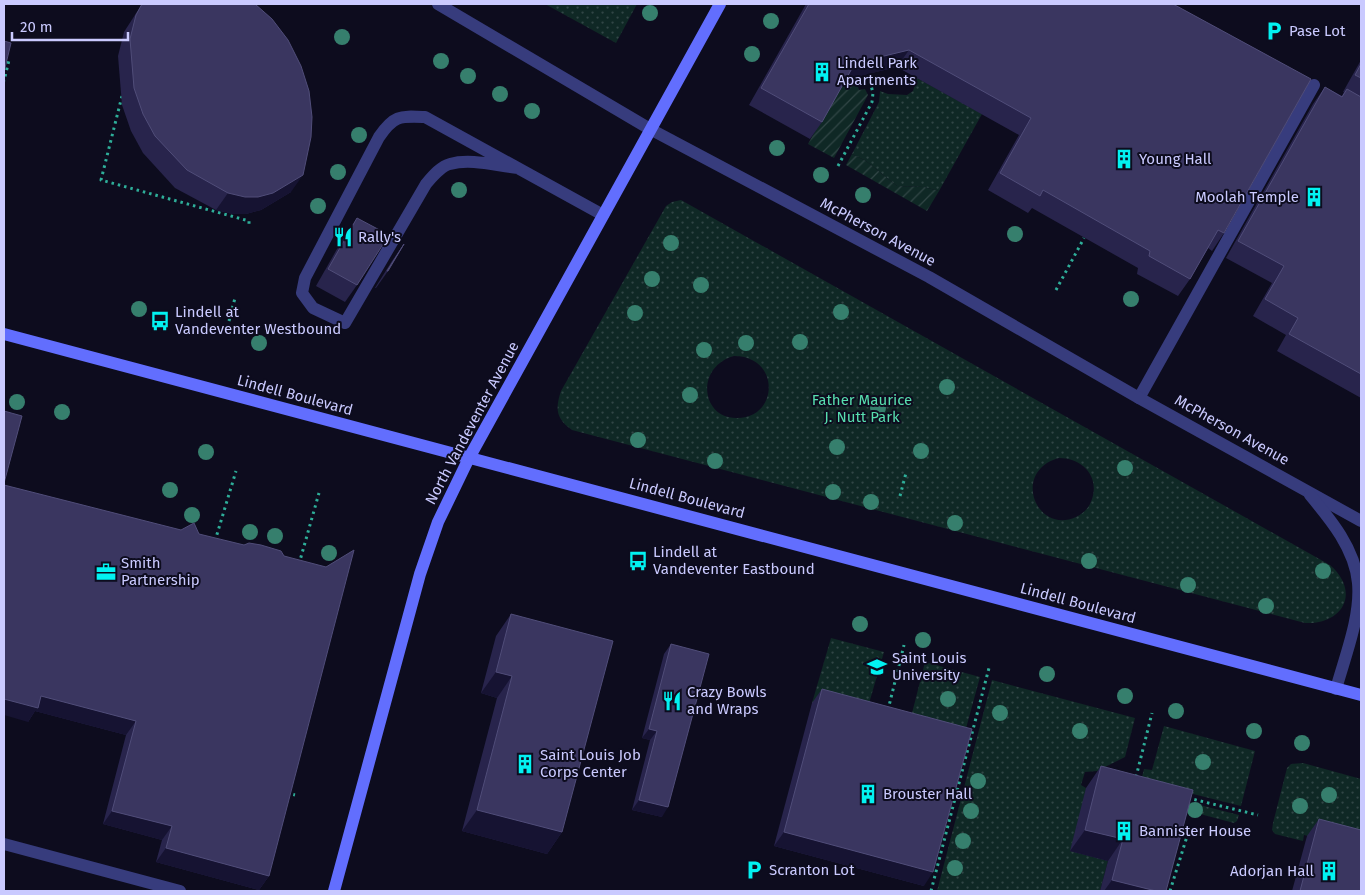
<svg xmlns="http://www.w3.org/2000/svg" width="1365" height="895" font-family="'Fira Sans',sans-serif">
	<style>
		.grass { fill: url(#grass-dots); fill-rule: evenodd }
		.garden { fill: url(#garden-furrows) }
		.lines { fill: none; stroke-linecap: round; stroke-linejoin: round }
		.path { stroke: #2eae99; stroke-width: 3; stroke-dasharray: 2.5 4; stroke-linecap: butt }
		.lane { stroke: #373c7d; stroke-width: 12 }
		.street { stroke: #373c7d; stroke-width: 12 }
		.secondary { stroke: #626efe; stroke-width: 12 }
		.tree { fill: #367f6d }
		.wall { fill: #28244c }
		.shaded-wall { fill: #161332 }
		.building { fill: #3a3660; stroke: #504d79 }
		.labels { text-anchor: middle; stroke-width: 4; stroke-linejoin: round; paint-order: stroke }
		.poi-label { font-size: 15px; fill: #cacaff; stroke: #0d0c1e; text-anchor: start }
		.street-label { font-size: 15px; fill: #cacaff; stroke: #0d0c1e }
		.park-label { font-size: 15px; fill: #57ddae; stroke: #0d0c1e }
	</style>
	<defs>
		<pattern id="grass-dots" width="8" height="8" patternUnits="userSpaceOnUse" patternTransform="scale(1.25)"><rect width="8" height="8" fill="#0f2825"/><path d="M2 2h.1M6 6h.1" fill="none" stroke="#314646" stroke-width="1.8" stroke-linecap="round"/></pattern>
		<pattern id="garden-furrows" width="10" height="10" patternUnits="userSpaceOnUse" patternTransform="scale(1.25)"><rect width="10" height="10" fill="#0f2825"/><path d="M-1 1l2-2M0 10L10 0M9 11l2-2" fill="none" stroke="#314646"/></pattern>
	</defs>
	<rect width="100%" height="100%" fill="#0d0c1e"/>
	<!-- grass -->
	<g class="grass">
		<path d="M545,4H637L616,43Z"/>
		<path d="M917,78L982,114L939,191L924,187L897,186L866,161L852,154L879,102L880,91L888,94L907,95L913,91Z"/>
		<path d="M681,200L1330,565C1361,592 1343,625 1305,623L572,430C556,419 555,409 561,391L666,206L672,202ZM734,356C781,356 779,419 736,418C701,418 695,367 734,356ZM1059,458C1084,458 1102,479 1090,504C1087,510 1082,514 1076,517C1036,535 1011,471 1059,458Z"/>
		<path d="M831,638L884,652L865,717L812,703Z"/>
		<path d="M925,662L980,677L962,743L908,729Z"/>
		<path d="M992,680L1135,718L1125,757L1097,771L1085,772L1081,785L1086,788L1108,861L1100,891H937Z"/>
		<path d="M1164,726L1255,751L1241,806L1141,781L1144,769L1152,770Z"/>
		<path d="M1303,763L1361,779V850L1304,835L1303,841L1275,834L1272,830L1273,823L1287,768L1291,764Z"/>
		<path d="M1153,793L1239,815L1237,821L1234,823L1151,801Z"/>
	</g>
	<!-- garden -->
	<g class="garden">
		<path d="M847,73L855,77L859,90L865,89L868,95L834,158L808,144Z"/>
		<path d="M852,154L866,161L897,186L924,187L939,191L927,211L846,165Z"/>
	</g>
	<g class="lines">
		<!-- path -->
		<g class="path">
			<path d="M4,59L9,60L4,81"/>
			<path d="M122,96L101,180L249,221V224"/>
			<path d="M838,166L872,102L873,93L868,74"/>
			<path d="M1056,290L1084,238"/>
			<path d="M229,321L235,298"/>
			<path d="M900,496L906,473"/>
			<path d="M215,541L236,471"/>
			<path d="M299,564L319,493"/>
			<path d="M888,710L904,645"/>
			<path d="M1136,777L1152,713"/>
			<path d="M287,793L295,795"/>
			<path d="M1188,798L1258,815"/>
			<path d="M931,891L989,668"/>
			<path d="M1170,891L1189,830"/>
		</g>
		<!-- lane -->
		<g class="lane">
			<path d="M518,168C497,166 471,158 450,164C441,166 432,177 426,184L345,323L313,308L302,293L305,278L379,137C394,115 400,116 425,117L603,215"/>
			<path d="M1139,398L1314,85"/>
			<path d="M4,844L180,891"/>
		</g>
		<!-- street -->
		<g class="street">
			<path d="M438,4L650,129L929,277L1139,398L1361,521"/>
			<path d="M1310,495C1331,520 1355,549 1358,583C1361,617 1345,656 1336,689"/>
		</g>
		<!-- secondary -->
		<g class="secondary">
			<path d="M4,334L1361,695"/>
			<path d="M334,891L420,574L438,522L469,458L720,4"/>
		</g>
	</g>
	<!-- trees -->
	<g class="tree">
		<circle cx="650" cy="13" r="8"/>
		<circle cx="771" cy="21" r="8"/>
		<circle cx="342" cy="37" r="8"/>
		<circle cx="752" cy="54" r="8"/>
		<circle cx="441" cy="61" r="8"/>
		<circle cx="468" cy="76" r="8"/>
		<circle cx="500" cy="94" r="8"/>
		<circle cx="532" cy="111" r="8"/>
		<circle cx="359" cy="135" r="8"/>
		<circle cx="777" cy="148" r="8"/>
		<circle cx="338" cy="172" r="8"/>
		<circle cx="821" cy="175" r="8"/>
		<circle cx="459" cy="190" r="8"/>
		<circle cx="863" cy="195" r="8"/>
		<circle cx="318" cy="206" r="8"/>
		<circle cx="1015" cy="234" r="8"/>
		<circle cx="671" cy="243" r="8"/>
		<circle cx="652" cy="279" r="8"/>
		<circle cx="701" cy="285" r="8"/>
		<circle cx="1131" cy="299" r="8"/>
		<circle cx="139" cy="309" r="8"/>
		<circle cx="841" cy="312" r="8"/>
		<circle cx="635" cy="313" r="8"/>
		<circle cx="800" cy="342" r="8"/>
		<circle cx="259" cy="343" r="8"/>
		<circle cx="746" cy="343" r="8"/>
		<circle cx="704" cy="350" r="8"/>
		<circle cx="947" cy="387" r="8"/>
		<circle cx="690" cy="395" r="8"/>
		<circle cx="17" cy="402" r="8"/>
		<circle cx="878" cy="408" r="8"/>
		<circle cx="62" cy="412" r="8"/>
		<circle cx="638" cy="440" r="8"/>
		<circle cx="837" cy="447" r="8"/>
		<circle cx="921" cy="451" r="8"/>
		<circle cx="206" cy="452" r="8"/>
		<circle cx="715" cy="461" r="8"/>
		<circle cx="1125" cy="468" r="8"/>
		<circle cx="170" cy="490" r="8"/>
		<circle cx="833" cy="492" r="8"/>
		<circle cx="871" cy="502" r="8"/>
		<circle cx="192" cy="515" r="8"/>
		<circle cx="955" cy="523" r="8"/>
		<circle cx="250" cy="532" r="8"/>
		<circle cx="275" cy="536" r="8"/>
		<circle cx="329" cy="553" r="8"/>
		<circle cx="1089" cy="561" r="8"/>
		<circle cx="1323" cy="571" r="8"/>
		<circle cx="1188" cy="585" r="8"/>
		<circle cx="1266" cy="606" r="8"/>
		<circle cx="860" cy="624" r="8"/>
		<circle cx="923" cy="640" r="8"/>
		<circle cx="1047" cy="674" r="8"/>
		<circle cx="1125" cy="696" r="8"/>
		<circle cx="948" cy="699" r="8"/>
		<circle cx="1176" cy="711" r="8"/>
		<circle cx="1000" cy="713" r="8"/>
		<circle cx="1080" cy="731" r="8"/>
		<circle cx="1254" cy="731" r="8"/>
		<circle cx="1302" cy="743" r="8"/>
		<circle cx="1203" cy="762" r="8"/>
		<circle cx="978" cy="781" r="8"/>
		<circle cx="1329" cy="795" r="8"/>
		<circle cx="1300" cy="806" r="8"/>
		<circle cx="1195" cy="810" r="8"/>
		<circle cx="971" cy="811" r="8"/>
		<circle cx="963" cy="841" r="8"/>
		<circle cx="955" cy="868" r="8"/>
	</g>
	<!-- wall -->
	<g class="wall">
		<path d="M142,4L291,192L261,210L246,214H233L216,210L175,188L143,153L131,131L122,105L118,56L124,32Z"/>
		<path d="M806,4H1173L1224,233L1212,251L1208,248L1190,279L1178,296L1137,274L1138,268L1032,208L1028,213L988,190L1019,135L897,67L846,79L822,122L810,139L749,105Z"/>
		<path d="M1361,60V398L1277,351L1286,335L1253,316L1272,283L1226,258L1313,104L1325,87L1342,96L1344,92H1343Z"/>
		<path d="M357,218V285L345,302L316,286L345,235Z"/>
		<path d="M404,244L388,271L376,288H375L392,261Z"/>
		<path d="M4,485L269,876L259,890L156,862L162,840L103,824L126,735L35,711L28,722Z"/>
		<path d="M511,614L562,832L547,854L462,831L497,698L481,693L496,636Z"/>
		<path d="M671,644L662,817L632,810L650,740L642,738L664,654Z"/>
		<path d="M822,689L924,886L774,846L812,703Z"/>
		<path d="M1101,766L1166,891H1100L1108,861L1070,851L1086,788Z"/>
		<path d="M1319,819L1361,891H1292L1307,836Z"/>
	</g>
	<!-- shaded-wall -->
	<g class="shaded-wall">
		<path d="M909,50L897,67L843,80L855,63Z"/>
		<path d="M303,175L291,192L261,210L246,214H233L216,210L228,193Z"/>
		<path d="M496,672L512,676L497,698L481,693Z"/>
		<path d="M41,696L136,721L126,735L35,711L28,722L4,715V699Z"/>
		<path d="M649,729L657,731L650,740L642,738Z"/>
		<path d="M639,800L668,807L662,817L632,810Z"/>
		<path d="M477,810L562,832L547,854L462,831Z"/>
		<path d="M112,811L172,826L162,840L103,824Z"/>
		<path d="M1085,830L1123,839L1108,861L1070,851Z"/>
		<path d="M784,832L933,872L924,886L774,846Z"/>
		<path d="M166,848L269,876L259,890L156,862Z"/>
		<path d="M1112,880L1156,891H1104Z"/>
	</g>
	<!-- building -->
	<g class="building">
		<path d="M142,4H255L272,19L288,40L301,66L309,91L312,117L311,137L303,175L273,193L258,197H245L228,193L187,170L155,136L143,114L134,88L130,39L136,15Z"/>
		<path d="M809,4H1173L1311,79L1224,233L1218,230L1190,279L1149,256L1150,251L1043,190L1040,196L1000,173L1031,118L909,50L855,63L822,122L761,88Z"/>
		<path d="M4,41L11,43L4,72Z"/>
		<path d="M1361,64V78L1355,75Z"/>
		<path d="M1325,87L1342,97L1347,89L1361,97V374L1289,334L1298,318L1265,299L1284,266L1238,241Z"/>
		<path d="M357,218L389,235L357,285L328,269Z"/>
		<path d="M404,244L388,271H387Z"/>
		<path d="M4,411L22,416L4,483Z"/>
		<path d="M4,485L181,530L194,523L199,534L244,545L249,543L261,545L281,551L284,556L326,567L354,550L269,876L166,848L172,826L112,811L136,721L41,696L38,708L4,699Z"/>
		<path d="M511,614L613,641L562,832L477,810L512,676L496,672Z"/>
		<path d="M671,644L709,654L668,807L639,800L657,731L649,729Z"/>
		<path d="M822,689L972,729L933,872L784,832Z"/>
		<path d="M1101,766L1193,790L1166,891H1156L1112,880L1123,839L1085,830Z"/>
		<path d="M1319,819L1361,830V891H1300Z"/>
	</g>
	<!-- icons -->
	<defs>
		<symbol id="parking-bare" viewBox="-9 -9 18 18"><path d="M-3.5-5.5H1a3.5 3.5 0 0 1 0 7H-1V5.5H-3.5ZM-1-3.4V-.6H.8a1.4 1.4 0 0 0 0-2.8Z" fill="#02f2f1" stroke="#0d0c1e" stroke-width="2.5" paint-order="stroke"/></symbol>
		<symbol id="building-bare" viewBox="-9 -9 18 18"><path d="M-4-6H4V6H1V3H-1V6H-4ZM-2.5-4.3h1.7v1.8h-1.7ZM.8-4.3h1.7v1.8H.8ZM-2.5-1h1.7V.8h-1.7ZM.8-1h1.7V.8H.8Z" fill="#02f2f1" stroke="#0d0c1e" stroke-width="2.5" paint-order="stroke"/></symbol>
		<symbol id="restaurant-bare" viewBox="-9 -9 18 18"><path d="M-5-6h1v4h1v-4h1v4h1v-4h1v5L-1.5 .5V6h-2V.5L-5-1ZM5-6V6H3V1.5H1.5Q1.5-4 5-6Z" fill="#02f2f1" stroke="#0d0c1e" stroke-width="2.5" paint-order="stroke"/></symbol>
		<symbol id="bus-bare" viewBox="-9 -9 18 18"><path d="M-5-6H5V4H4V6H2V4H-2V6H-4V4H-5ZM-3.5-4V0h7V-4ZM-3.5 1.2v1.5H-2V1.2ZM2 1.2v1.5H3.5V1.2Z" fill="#02f2f1" stroke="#0d0c1e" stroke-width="2.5" paint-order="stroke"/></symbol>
		<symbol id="office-bare" viewBox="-9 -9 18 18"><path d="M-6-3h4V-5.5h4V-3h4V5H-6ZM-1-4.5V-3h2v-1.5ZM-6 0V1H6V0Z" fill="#02f2f1" stroke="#0d0c1e" stroke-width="2.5" paint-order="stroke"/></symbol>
		<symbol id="university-bare" viewBox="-9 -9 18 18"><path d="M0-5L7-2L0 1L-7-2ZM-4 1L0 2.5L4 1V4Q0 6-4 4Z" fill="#02f2f1" stroke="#0d0c1e" stroke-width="2.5" paint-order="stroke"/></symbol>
	</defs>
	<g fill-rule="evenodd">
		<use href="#parking-bare" x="1260" y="17" width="28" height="28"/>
		<use href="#building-bare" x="808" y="58" width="28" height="28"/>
		<use href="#building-bare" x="1110" y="145" width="28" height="28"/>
		<use href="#building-bare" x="1300" y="183" width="28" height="28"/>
		<use href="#restaurant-bare" x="329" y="223" width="28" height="28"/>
		<use href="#bus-bare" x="146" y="307" width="28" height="28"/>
		<use href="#bus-bare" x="624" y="547" width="28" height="28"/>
		<use href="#office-bare" x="92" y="558" width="28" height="28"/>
		<use href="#university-bare" x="863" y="653" width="28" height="28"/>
		<use href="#restaurant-bare" x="658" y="687" width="28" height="28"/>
		<use href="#building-bare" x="511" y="750" width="28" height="28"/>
		<use href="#building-bare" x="854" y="780" width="28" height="28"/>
		<use href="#building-bare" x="1110" y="817" width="28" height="28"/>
		<use href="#parking-bare" x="740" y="856" width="28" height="28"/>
		<use href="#building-bare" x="1315" y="857" width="28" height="28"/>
	</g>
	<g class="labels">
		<!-- poi labels -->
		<g class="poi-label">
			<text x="1289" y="36">Pase Lot</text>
			<text x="837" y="68">Lindell Park<tspan x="837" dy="17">Apartments</tspan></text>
			<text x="1139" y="164">Young Hall</text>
			<text x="1299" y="202" text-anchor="end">Moolah Temple</text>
			<text x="358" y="242">Rally's</text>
			<text x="175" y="317">Lindell at<tspan x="175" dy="17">Vandeventer Westbound</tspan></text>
			<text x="653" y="557">Lindell at<tspan x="653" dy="17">Vandeventer Eastbound</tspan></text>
			<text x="121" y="568">Smith<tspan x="121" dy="17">Partnership</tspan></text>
			<text x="892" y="663">Saint Louis<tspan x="892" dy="17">University</tspan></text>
			<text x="687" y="697">Crazy Bowls<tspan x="687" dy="17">and Wraps</tspan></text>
			<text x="540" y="760">Saint Louis Job<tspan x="540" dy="17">Corps Center</tspan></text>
			<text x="883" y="799">Brouster Hall</text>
			<text x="1139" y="836">Bannister House</text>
			<text x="769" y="875">Scranton Lot</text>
			<text x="1314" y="876" text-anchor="end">Adorjan Hall</text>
		</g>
		<!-- street labels -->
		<g class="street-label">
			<text transform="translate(878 232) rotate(28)" y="5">McPherson Avenue</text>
			<text transform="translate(295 395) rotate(15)" y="5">Lindell Boulevard</text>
			<text transform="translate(472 423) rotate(-62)" y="5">North Vandeventer Avenue</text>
			<text transform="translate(1232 430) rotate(29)" y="5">McPherson Avenue</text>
			<text transform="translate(687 498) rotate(15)" y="5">Lindell Boulevard</text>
			<text transform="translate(1078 603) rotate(15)" y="5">Lindell Boulevard</text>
		</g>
		<!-- park labels -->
		<g class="park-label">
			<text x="862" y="405">Father Maurice<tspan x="862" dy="17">J. Nutt Park</tspan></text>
		</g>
	</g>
	<!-- border -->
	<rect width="1365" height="895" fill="none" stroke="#cacaff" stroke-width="10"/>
	<!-- scale -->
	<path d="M12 32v8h116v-8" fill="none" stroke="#cacaff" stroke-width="2.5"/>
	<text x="20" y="32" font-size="15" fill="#cacaff" stroke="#0d0c1e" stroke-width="4" paint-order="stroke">20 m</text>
</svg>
